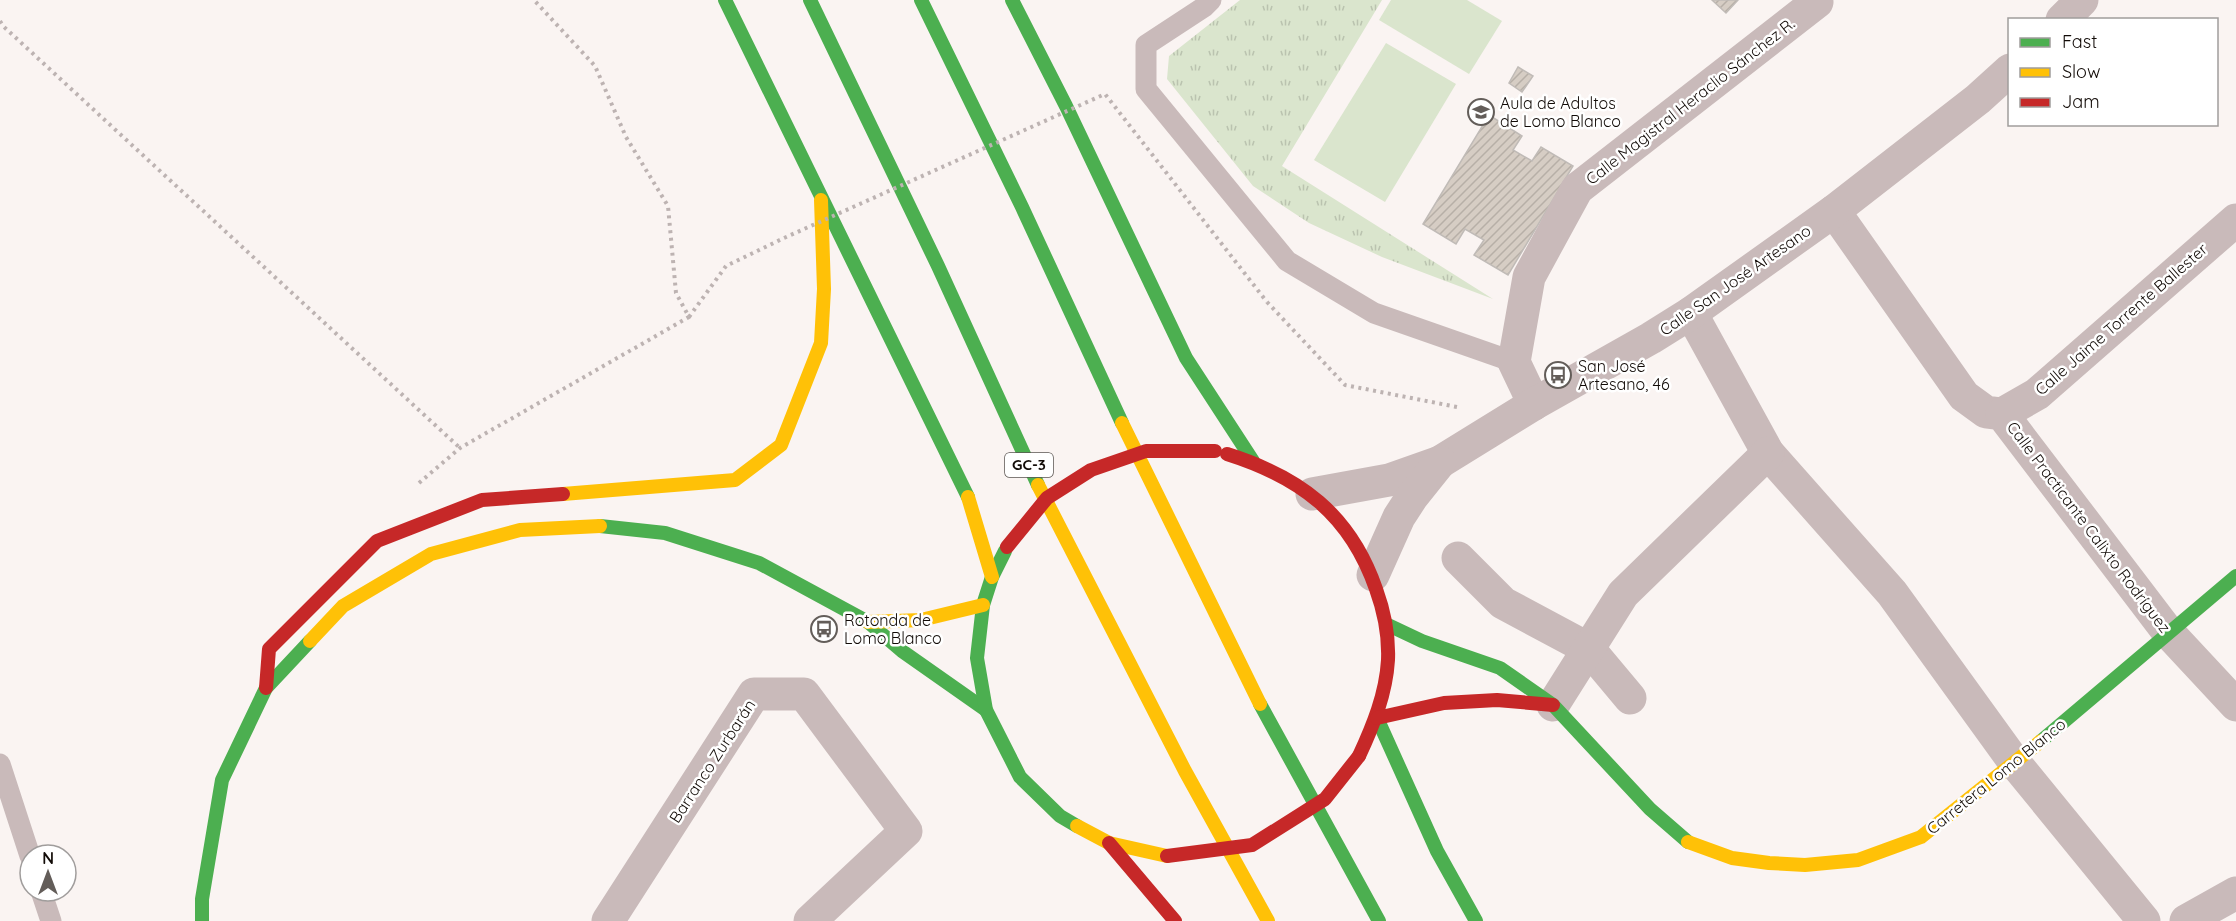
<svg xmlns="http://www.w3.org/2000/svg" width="2236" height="921" font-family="Quicksand,sans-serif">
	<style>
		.grass { fill: url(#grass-tufts) }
		.garden { fill: #dae5cd }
		.building { fill: url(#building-hatch); stroke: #c0bbb7; stroke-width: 1.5 }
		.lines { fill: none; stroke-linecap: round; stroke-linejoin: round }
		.path { stroke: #bdb3b2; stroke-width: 4; stroke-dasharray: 3 4.5; stroke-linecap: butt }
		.lane { stroke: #c9baba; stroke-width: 21 }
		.street { stroke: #c9baba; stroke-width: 33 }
		.fast { stroke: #4caf50; stroke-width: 14 }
		.slow { stroke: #ffc107; stroke-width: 14 }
		.jam { stroke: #c62828; stroke-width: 14 }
		.path-bridge { stroke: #bdb3b2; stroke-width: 4; stroke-dasharray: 3 4.5; stroke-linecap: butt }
		.jam-bridge { stroke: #c62828; stroke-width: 14 }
		.labels { text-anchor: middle; stroke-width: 5; stroke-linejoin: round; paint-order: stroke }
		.shield { fill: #fff; stroke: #595451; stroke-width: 1.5 }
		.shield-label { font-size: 15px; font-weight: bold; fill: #120b07 }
		.street-label { font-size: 16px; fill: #120b07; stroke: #fff }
		.poi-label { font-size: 16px; fill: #120b07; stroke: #fff; text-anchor: start }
	</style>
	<defs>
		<pattern id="grass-tufts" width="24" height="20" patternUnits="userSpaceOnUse" patternTransform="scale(1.5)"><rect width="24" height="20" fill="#dae5cd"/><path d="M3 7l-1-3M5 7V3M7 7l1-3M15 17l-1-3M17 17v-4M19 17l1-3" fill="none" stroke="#bac3af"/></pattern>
		<pattern id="building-hatch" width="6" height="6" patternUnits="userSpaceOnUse" patternTransform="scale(1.5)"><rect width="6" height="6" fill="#d6cdc4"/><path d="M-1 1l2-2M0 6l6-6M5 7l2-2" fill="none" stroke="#b7afa7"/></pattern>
	</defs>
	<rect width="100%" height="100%" fill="#faf4f2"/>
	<!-- grass -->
	<path class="grass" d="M1240,0H1382L1282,166L1493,299L1382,257L1309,223L1253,186L1167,79L1169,56Z"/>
	<!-- garden -->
	<g class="garden">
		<path d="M1391,0H1467L1502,21L1469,74L1379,20Z"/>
		<path d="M1386,43L1456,84L1385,202L1314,160Z"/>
	</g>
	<!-- building -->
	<g class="building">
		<path d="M1712,0H1738L1726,13Z"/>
		<path d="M1518,67L1533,76L1522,92L1509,83Z"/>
		<path d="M1489,115L1522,136L1513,150L1532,161L1541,147L1573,166L1508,275L1474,255L1484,240L1465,229L1456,244L1423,224Z"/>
	</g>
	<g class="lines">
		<!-- path -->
		<g class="path">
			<path d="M0,21L3,26L460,448"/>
			<path d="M1267,302L1345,385L1457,407"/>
			<path d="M419,483L460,448L689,317L676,293L668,206L626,137L595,66L534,0"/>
		</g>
		<!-- lane -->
		<g class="lane">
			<path d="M1211,0L1204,7L1146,45V89L1287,261L1374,313L1514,362"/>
			<path d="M0,764L30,856"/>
			<path d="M41,891L51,921"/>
		</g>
		<!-- street -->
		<g class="street">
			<path d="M2062,20L2082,0"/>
			<path d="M1834,211L1964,396L1986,412L2002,414L2168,632L2236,705"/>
			<path d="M1691,313L1768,453L1892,593L2015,763L2144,921"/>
			<path d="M1534,404L1514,362L1529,277L1577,189L1817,2"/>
			<path d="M2002,414L2037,394L2236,220"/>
			<path d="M1312,494L1389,480L1440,462L1534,404L1651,338L1691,313L1834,211L1978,99L2010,70"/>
			<path d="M1458,558L1503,603L1589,649L1630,698"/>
			<path d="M1373,575L1399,517L1412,497L1440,462"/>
			<path d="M1553,705L1623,594L1768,453"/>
			<path d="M608,921L754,694H804L906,831L810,921"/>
			<path d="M2186,921L2236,893"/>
		</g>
		<!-- fast -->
		<g class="fast">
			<path d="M725,0L968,497"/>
			<path d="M810,0L938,266L1038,485"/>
			<path d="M921,0L1022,207L1122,423"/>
			<path d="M1012,0L1066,106L1186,358L1253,461"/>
			<path d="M600,526L665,533L759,563L868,622L902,651L986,710"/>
			<path d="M1005,551L992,577L983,605L977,658L986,710L1020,777L1060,816L1077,826"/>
			<path d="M1386,624L1422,641L1500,668L1553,705L1650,809L1688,842"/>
			<path d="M1260,704L1379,921"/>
			<path d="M1377,718L1437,851L1476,921"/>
			<path d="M2041,741L2236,576"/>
			<path d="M202,921V899L222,780L266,688L310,641"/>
		</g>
		<!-- slow -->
		<g class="slow">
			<path d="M1122,423L1260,704"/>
			<path d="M1038,485L1185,771L1268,921"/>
			<path d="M563,494L735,480L781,445L821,343L824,289L821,200"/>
			<path d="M968,497L992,577"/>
			<path d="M868,622L921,620L983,605"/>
			<path d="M310,641L343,606L431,554L520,530L600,526"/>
			<path d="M1077,826L1109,843L1167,856"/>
			<path d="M1688,842L1732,858L1769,863L1805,865L1858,860L1921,837L2041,741"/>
		</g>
		<!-- jam -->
		<g class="jam">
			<path d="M1227,454C1300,477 1350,514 1376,589C1384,611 1389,636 1388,660C1386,694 1373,726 1359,756"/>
			<path d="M266,688L269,649L377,541L482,500L563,494"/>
			<path d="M1377,718L1444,703L1497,700L1553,705"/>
			<path d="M1109,843L1175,921"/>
		</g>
		<!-- path-bridge -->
		<path class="path-bridge" d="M689,317L726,266L784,238L1105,94L1267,302"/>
		<!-- jam-bridge -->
		<g class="jam-bridge">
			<path d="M1007,547L1047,498L1091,470L1146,451H1215"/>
			<path d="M1167,856L1252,845L1325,799L1359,756"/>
		</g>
	</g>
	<!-- icons -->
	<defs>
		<symbol id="school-ring" viewBox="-11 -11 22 22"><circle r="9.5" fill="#fff" stroke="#635d59" stroke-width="1.5"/><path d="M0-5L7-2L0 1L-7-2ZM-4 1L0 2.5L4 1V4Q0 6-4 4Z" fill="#635d59"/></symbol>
		<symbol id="bus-ring" viewBox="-11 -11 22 22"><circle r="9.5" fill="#fff" stroke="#635d59" stroke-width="1.5"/><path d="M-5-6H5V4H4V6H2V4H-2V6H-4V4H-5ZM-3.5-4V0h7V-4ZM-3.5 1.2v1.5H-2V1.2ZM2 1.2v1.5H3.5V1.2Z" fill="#635d59"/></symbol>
	</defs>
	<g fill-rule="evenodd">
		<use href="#school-ring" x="1466" y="97" width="30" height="30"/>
		<use href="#bus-ring" x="1543" y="360" width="30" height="30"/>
		<use href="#bus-ring" x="809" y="614" width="30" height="30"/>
	</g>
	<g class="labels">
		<!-- shield labels -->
		<rect class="shield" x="1005" y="453" width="48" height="24" rx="4.5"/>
		<g class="shield-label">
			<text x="1029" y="470">GC-3</text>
		</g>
		<!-- street labels -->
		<g class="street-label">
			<text transform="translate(1690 101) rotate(-38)" y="6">Calle Magistral Heraclio Sánchez R.</text>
			<text transform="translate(1735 280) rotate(-35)" y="6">Calle San José Artesano</text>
			<text transform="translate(2121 319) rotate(-41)" y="6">Calle Jaime Torrente Ballester</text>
			<text transform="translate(2089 527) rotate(53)" y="6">Calle Practicante Calixto Rodríguez</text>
			<text transform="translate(712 761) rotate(-57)" y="6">Barranco Zurbarán</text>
			<text transform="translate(1996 776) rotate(-39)" y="6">Carretera Lomo Blanco</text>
		</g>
		<!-- poi labels -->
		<g class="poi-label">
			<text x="1500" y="109">Aula de Adultos<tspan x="1500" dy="18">de Lomo Blanco</tspan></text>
			<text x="1578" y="372">San José<tspan x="1578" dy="18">Artesano, 46</tspan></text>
			<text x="844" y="626">Rotonda de<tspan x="844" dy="18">Lomo Blanco</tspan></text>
		</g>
	</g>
	<!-- legend -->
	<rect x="2008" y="18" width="210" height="108" fill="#ffffff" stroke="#a09d9c" stroke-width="1.5"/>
	<rect x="2020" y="38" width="30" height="9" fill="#4caf50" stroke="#a09d9c" stroke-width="1.5"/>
	<text x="2062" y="48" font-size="18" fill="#120b07">Fast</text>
	<rect x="2020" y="68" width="30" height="9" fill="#ffc107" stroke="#a09d9c" stroke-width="1.5"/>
	<text x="2062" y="78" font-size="18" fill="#120b07">Slow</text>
	<rect x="2020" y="98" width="30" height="9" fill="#c62828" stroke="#a09d9c" stroke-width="1.5"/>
	<text x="2062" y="108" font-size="18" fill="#120b07">Jam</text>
	<!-- north arrow -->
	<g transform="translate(48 873)"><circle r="28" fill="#ffffff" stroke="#a09d9c" stroke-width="1.5"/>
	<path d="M0-4.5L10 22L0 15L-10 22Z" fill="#635d59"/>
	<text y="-9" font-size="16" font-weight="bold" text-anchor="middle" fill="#120b07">N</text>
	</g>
</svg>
